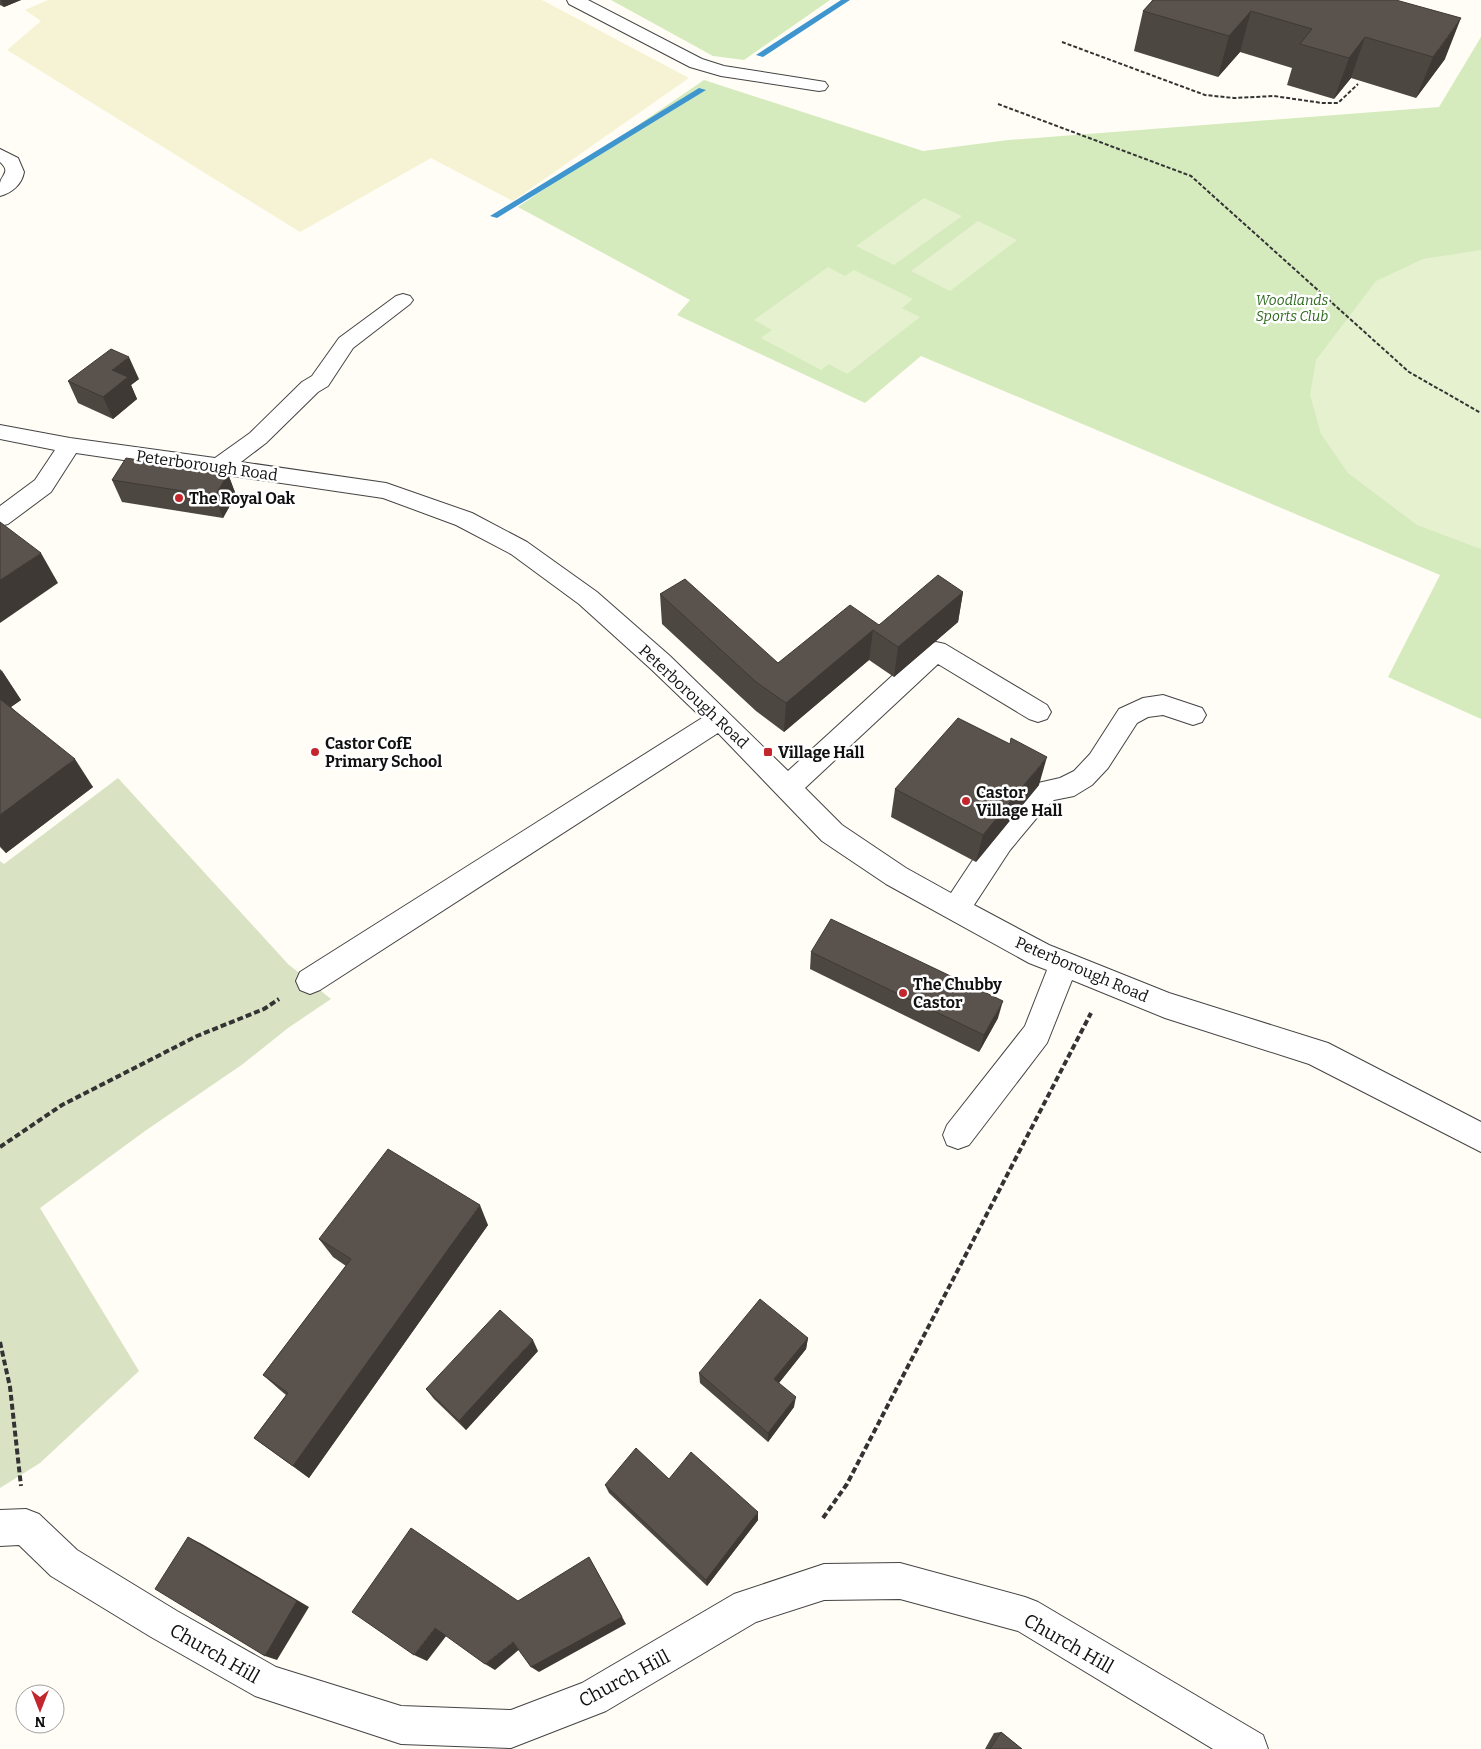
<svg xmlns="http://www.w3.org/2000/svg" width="1481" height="1749" font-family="Bitter,serif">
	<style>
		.farmland { fill: #f6f3d4 }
		.green { fill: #d5ebbd }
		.cemetery { fill: #d9e3c4 }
		.pitch { fill: #e6f2cf }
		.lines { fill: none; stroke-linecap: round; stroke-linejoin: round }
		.stream { fill: #3f96cf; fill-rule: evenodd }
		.minor-casing { stroke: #444; stroke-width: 2 }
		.path-far1 { stroke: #333; stroke-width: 2; stroke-dasharray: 4 2; stroke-linecap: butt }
		.path { stroke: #333; stroke-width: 4; stroke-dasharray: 6 3; stroke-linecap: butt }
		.minor { fill: #fff; fill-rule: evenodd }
		.wall { fill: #4d4742 }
		.shaded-wall { fill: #3f3936 }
		.building { fill: #5a524d; stroke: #3f3936 }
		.poi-dot { fill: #c4262e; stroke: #fff; stroke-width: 2 }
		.labels { text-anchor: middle; stroke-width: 5; stroke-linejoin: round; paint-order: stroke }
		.far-park-label { font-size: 14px; font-style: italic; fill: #2f6b1f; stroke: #fff }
		.street-label { font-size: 16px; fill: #111; stroke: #fff }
		.poi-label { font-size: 16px; font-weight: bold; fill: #111; stroke: #fff; text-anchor: start }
		.near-street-label { font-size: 19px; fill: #111; stroke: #fff }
	</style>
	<rect width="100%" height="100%" fill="#fffdf5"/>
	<!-- farmland -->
	<path class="farmland" d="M48,0H542L689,78L513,201L431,158L300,232L7,50L41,21L25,10Z"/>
	<!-- green -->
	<g class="green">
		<path d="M611,0H830L744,60L713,56Z"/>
		<path d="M1481,37V719L1388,677L1440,575L921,356L865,403L677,315L690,300L518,207L704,80L923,151L1008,140L1439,107Z"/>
	</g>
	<!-- cemetery -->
	<path class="cemetery" d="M118,778L288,964L331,999L288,1028L243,1064L145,1131L40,1208L139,1371L40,1463L0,1488V861L4,864Z"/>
	<!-- pitch -->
	<g class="pitch">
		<path d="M924,198L962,216L894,265L856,246Z"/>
		<path d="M978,221L1017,240L950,291L911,271Z"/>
		<path d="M1481,250V549L1417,525L1348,473L1321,434L1310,395L1316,360L1376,281L1423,259Z"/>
		<path d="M828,267L845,276L854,270L913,299L902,308L920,317L847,374L829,364L821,370L761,338L772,330L754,320Z"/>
	</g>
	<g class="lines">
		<!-- stream -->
		<g class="stream">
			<path d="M841,0H850L763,57L756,55Z"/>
			<path d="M699,88L706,90L497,218L490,216Z"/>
		</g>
		<defs>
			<g id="minor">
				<path d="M567,0H588L702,59L724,66L819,81L825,82L828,86L825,90L819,91L721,76L690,67L569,4Z"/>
				<path d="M0,149L18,158L24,172C22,184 12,193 0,196C0,192 0,187 0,183C2,174 11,172 0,162Z"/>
				<path d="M403,294L410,296L413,300L410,304L353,348L328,386L318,392L266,443L241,462L386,483L472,513L527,542L597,592L670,656L788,771L927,644L936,642L945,644L1047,705L1051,712L1047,719L1038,722L1029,719L938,664L805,788L842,825L906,868L951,893L990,834L1027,792L1038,783L1060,778L1074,771L1090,754L1119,709L1143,698L1163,695L1202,708L1206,715L1202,722L1193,725L1163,715L1148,717L1137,723L1108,768L1092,785L1074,796L1054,800L1045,808L1010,850L974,905L1049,945L1169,993L1328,1043L1481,1122V1152L1309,1064L1165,1018L1072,980L1047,1043L969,1145L958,1149L947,1145L943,1135L947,1125L1025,1026L1047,970L1029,963L886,884L822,841L718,733L320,990L310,994L300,990L296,981L300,972L702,718L652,670L579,604L511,554L456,525L383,498L76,453L51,492L8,524L0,526V506L35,480L55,450L0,439V425L70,438L215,458L250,433L302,382L312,376L339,338L396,296Z"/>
				<path d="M26,1509L39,1514L77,1550L177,1611L276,1667L401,1706L511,1710L582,1683L734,1594L824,1564L900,1563L1025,1597L1038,1602L1263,1735L1268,1749H1213L1018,1631L900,1599L824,1600L756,1622L606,1711L511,1748L401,1744L255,1696L151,1637L51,1576L19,1545L0,1546V1510Z"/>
			</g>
		</defs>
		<!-- minor casing -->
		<use href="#minor" class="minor-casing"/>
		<!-- path-far1 -->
		<g class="path-far1">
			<path d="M1062,42L1205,95L1234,98L1274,96L1322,103H1338L1358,84"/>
			<path d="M998,104L1191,176L1409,372L1481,413"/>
		</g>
		<!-- path -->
		<g class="path">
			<path d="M0,1147L62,1105L197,1036L264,1009L279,999"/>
			<path d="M0,1342L10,1387L21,1486"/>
			<path d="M823,1518L847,1484L1091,1013"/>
		</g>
		<!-- minor -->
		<use href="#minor" class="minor"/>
	</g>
	<!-- wall -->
	<g class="wall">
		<path d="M0,0H21L4,7L0,5Z"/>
		<path d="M1152,0H1396L1445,59L1416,98L1351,78L1334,99L1287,85L1292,68L1240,52L1218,77L1134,51L1143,11L1151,2Z"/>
		<path d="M139,379L131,385L137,399L113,419L78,403L68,381Z"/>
		<path d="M228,474L236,495L223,518L122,502L112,480Z"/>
		<path d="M963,592L958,622L894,677L869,660L784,732L756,711L662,624L660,594L778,663Z"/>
		<path d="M0,669L2,671L21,700L11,707L93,787L6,853L0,847Z"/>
		<path d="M1009,744L1039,785L976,862L891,817L895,789Z"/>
		<path d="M811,952L998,1018L979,1052L810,969Z"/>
		<path d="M488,1225L309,1478L254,1438L286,1395L280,1390L263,1375L346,1266L333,1257L319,1239Z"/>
		<path d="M808,1338L806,1349L779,1383L794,1407L768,1442L700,1383L699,1373Z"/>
		<path d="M538,1351L466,1430L434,1399L426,1389Z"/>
		<path d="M669,1479L758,1520L707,1586L609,1493L605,1485Z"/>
		<path d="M1001,1732L1022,1749H985L994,1733Z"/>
	</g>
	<!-- shaded-wall -->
	<g class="shaded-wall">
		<path d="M1,0H21L4,7Z"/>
		<path d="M1251,11L1240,52L1218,77L1229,36Z"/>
		<path d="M1461,18L1445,59L1416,98L1433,57Z"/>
		<path d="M1365,37L1351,78L1334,99L1349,58Z"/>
		<path d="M129,357L139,379L131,385L137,399L113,419L103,397L112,370Z"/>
		<path d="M228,474L236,495L223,518L215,496Z"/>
		<path d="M41,553L58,583L0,623V580Z"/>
		<path d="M963,592L958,622L894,677L898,647Z"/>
		<path d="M873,630L869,660L784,732L786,703Z"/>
		<path d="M2,671L21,700L2,713L0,711V672Z"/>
		<path d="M1047,757L1039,785L976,862L983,835Z"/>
		<path d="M75,759L93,787L6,853L0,845V815Z"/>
		<path d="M1003,1001L998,1018L979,1052L984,1035Z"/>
		<path d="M480,1205L488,1225L309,1478L293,1466Z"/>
		<path d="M808,1338L806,1349L774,1389V1379Z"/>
		<path d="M533,1340L538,1351L466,1430L459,1421Z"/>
		<path d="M796,1397L794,1407L768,1442V1433Z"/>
		<path d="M758,1512V1520L707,1586L706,1580Z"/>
		<path d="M188,1537L202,1544L309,1607L277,1660L265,1656Z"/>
		<path d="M589,1557L626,1624L539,1672L531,1667Z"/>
		<path d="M435,1628L447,1635L427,1661L414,1655Z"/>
		<path d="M513,1642L521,1648L495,1670L485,1664Z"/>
	</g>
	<!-- building -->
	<g class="building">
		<path d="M1153,0H1396L1461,18L1433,57L1365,37L1349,58L1300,44L1312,29L1251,11L1229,36L1143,11Z"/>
		<path d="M111,349L129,357L112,370L128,377L103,397L68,381Z"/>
		<path d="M126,458L228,474L215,496L112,480Z"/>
		<path d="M0,522L41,553L0,580Z"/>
		<path d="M938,575L963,592L898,647L873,630L786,703L756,682L660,594L685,579L778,663L850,605L879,625Z"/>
		<path d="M0,699L75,759L0,815Z"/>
		<path d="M958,718L1010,744L1011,738L1047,757L983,835L895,789Z"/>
		<path d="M831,919L1003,1001L984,1035L811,952Z"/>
		<path d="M388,1149L480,1205L293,1466L254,1438L288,1393L263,1375L351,1259L319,1239Z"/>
		<path d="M760,1299L808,1338L774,1379L796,1397L768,1433L699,1373Z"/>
		<path d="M500,1310L533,1340L459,1421L426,1389Z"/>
		<path d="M636,1448L669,1479L691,1452L758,1512L706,1580L605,1485Z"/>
		<path d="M411,1528L518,1601L589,1557L622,1617L531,1667L513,1642L485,1664L435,1628L414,1655L352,1612Z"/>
		<path d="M188,1537L297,1601L265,1656L155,1589Z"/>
		<path d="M1001,1732L1022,1749H990Z"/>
	</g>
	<!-- markers -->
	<g class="poi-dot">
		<circle cx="179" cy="498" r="5"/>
		<circle cx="315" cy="752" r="5"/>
		<rect x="763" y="747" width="10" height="10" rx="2.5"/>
		<circle cx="966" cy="801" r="5"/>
		<circle cx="903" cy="993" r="5"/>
	</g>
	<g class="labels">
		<!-- far-park labels -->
		<g class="far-park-label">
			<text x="1292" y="305">Woodlands<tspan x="1292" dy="16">Sports Club</tspan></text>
		</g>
		<!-- street labels -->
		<g class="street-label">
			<text transform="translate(207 465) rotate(8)" y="6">Peterborough Road</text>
			<text transform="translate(694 696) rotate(43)" y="6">Peterborough Road</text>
			<text transform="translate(1082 969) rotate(23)" y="6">Peterborough Road</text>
		</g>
		<!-- poi labels -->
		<g class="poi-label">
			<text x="189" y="504">The Royal Oak</text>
			<text x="325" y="749">Castor CofE<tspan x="325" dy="18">Primary School</tspan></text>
			<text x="778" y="758">Village Hall</text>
			<text x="976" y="798">Castor<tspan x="976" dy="18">Village Hall</tspan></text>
			<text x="913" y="990">The Chubby<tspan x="913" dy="18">Castor</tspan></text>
		</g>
		<!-- near-street labels -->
		<g class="near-street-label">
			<text transform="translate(1069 1643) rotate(30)" y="7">Church Hill</text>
			<text transform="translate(215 1653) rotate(30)" y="7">Church Hill</text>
			<text transform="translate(624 1678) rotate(-28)" y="7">Church Hill</text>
		</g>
	</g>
	<!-- north arrow -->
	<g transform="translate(40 1709) rotate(180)"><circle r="24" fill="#ffffff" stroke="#a0a0a0"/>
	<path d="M0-4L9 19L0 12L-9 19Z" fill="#c4262e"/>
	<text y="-8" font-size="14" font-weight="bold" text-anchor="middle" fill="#111111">N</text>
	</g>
</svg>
